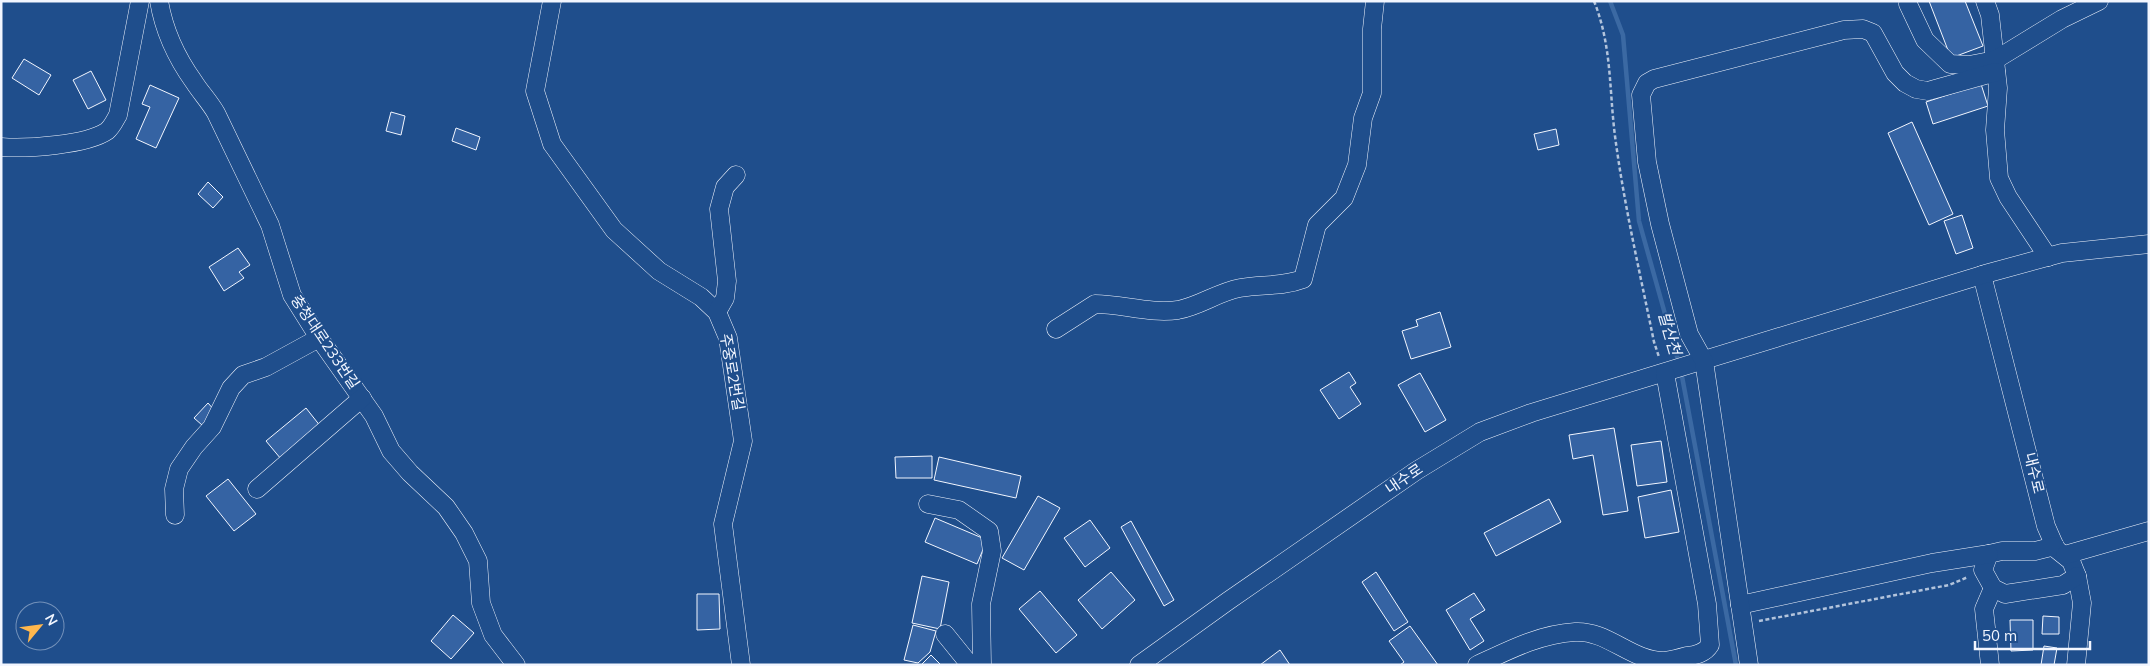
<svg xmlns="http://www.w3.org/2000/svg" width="2150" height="666" font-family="Mulish,'Noto Sans KR',sans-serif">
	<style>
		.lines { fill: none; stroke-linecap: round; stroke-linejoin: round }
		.stream { stroke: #3b69a3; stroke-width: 4.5 }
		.building { fill: #3563a3; stroke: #f2f6ff }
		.minor-casing { stroke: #f2f6ff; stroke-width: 19 }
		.path { stroke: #b3c4dc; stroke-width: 2.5; stroke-dasharray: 4 2.5; stroke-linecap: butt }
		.minor { stroke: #1f4e8c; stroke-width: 18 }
		.labels { text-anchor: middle; stroke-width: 4; stroke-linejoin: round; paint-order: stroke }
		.street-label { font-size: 15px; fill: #f2f6ff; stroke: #1f4e8c }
		.water-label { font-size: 16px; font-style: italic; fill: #f2f6ff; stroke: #1f4e8c }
	</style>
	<rect width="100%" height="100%" fill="#1f4e8c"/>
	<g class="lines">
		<!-- stream -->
		<g class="stream">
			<path d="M1610,1L1623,35L1639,221L1679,364"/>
			<path d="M1681,371L1736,665"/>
		</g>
	</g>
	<!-- building -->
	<g class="building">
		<path d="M1929,1H1965L1983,46L1951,58Z"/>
		<path d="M24,59L51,75L39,95L12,78Z"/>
		<path d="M91,71L106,100L88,109L73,80Z"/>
		<path d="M1981,84L1988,106L1933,124L1926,102Z"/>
		<path d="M150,85L179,98L156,148L136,139L150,107L142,104Z"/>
		<path d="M391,112L405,116L401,135L386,131Z"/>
		<path d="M1912,122L1953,214L1929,225L1888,133Z"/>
		<path d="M456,128L480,137L476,150L452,141Z"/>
		<path d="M1556,129L1559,145L1538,150L1534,134Z"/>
		<path d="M208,182L223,197L213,208L198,194Z"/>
		<path d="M1962,215L1973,248L1956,254L1944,221Z"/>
		<path d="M238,248L250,265L239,272L244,278L224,291L209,267Z"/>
		<path d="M1440,312L1451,347L1411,359L1402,331L1418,326L1416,320Z"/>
		<path d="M1349,372L1356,383L1350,387L1361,404L1339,419L1320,390Z"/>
		<path d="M1420,373L1446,420L1425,432L1398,385Z"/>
		<path d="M208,403L215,411L202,425L194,418Z"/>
		<path d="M306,408L321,427L281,459L266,441Z"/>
		<path d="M1614,428L1628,511L1603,515L1593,455L1573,459L1569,435Z"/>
		<path d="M1661,441L1667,482L1637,486L1631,445Z"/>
		<path d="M932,456V478H896L895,457Z"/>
		<path d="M939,457L1021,476L1016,498L934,480Z"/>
		<path d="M228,479L256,514L234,531L206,496Z"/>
		<path d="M1671,490L1679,532L1645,538L1638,497Z"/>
		<path d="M1038,496L1060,508L1024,570L1002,558Z"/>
		<path d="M1549,499L1561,522L1496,556L1484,533Z"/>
		<path d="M935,518L987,540L977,564L925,542Z"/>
		<path d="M1090,520L1110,548L1085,567L1064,538Z"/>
		<path d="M1131,521L1174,600L1164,606L1121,527Z"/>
		<path d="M1111,572L1135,600L1102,629L1078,600Z"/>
		<path d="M1376,572L1408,622L1394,631L1362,582Z"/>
		<path d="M922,576L949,582L940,629L912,623Z"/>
		<path d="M1040,591L1077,635L1056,653L1019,609Z"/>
		<path d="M1474,593L1485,610L1470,619L1484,641L1470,650L1446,610Z"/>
		<path d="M697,594H719L720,629L697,630Z"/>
		<path d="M453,615L474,633L451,659L431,641Z"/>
		<path d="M2043,616L2059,617V634H2042Z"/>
		<path d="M2010,620H2033V650L2011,651Z"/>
		<path d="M913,625L936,631L930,652L918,663L904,660Z"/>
		<path d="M1410,626L1438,665H1400L1404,662L1389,641Z"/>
		<path d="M2044,646L2057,648L2054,665H2041Z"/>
		<path d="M1280,650L1290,665H1260Z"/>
		<path d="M931,655L941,665H921Z"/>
	</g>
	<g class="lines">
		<defs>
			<g id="minor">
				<path d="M159,1C164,31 176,57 194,82C201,93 209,101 216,113L270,225L292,295L319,338L374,416L391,451L410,473L446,507L464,533L478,561L481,603L493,635L516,665"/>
				<path d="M552,1L535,91L552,144L614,230L659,271L701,297L717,312L728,338L743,441L723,524L741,665"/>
				<path d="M1985,1L1990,15L1998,88L1995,130L1999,178L2008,197L2048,257"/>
				<path d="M1908,4L1925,40L1950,64L1969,65L1995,60L2062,19L2099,1"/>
				<path d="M1,147C26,149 87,145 107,131C112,127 115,120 118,115L140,1"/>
				<path d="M1982,275L2046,526L2056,549L2071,561L2077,576L2082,603L2076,665"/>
				<path d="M717,312L725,298L727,281L719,209L725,187L736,175"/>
				<path d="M1056,329L1095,304C1122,304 1150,314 1178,310C1200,306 1218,292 1240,288C1262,284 1282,287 1303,279L1317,225L1344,198L1357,165L1363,118L1372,93V29L1375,1"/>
				<path d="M257,489L362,398"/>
				<path d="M928,504L959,510L989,531L992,551L981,604L982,665"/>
				<path d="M175,515L174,489L179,469L194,447L212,427L231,388L243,375L266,367L319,338"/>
				<path d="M2055,546L2035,551H2002L1989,554L1983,570L1993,588L2005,594L2063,585L2077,576"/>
				<path d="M2065,555L2149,531"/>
				<path d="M1740,605L1932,563L1989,554"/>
				<path d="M945,634L970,665"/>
				<path d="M1139,665L1228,601L1416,471L1480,432L1531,413L1985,274L2062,253L2149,244"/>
				<path d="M1477,665C1509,650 1540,634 1575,632C1608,630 1632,662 1665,661C1672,660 1680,658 1687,656C1697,655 1705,653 1710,645L1707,604L1665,373"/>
				<path d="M1749,665L1704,361L1689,334L1660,224L1647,162L1641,95L1647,83L1654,79L1844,30L1863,29L1873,33L1895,73L1905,83L1916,89L1928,91L1996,72"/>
				<path d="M1990,665L1984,609L1993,588"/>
			</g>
		</defs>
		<!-- minor casing -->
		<use href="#minor" class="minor-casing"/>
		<!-- path -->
		<g class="path">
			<path d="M1594,1C1612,46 1609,89 1615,136C1624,205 1640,273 1654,342L1659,357"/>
			<path d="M1759,621L1949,585L1968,577"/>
		</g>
		<!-- minor -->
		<use href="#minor" class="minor"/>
	</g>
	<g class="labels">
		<!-- street labels -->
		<g class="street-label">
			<text transform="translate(325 342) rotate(56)" y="5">충청대로233번길</text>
			<text transform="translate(732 372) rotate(80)" y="5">주중로2번길</text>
			<text transform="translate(2034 473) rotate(76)" y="5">내수로</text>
			<text transform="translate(1404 479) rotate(-34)" y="5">내수로</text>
		</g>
		<!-- water labels -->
		<g class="water-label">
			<text transform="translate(1670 333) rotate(74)" y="6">발산천</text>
		</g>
	</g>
	<!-- border -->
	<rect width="2150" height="666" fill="none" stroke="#f2f6ff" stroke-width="5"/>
	<!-- north arrow -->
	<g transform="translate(40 626) rotate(61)"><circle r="24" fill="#1f4e8c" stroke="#7391ba"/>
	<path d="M0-4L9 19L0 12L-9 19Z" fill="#ffb74d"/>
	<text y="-8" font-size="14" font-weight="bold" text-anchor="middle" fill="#f2f6ff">N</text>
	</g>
	<!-- scale -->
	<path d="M1975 641v8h115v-8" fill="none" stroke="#f2f6ff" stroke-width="2.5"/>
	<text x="1982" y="641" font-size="15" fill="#f2f6ff" stroke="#1f4e8c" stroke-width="4" paint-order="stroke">50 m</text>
</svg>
